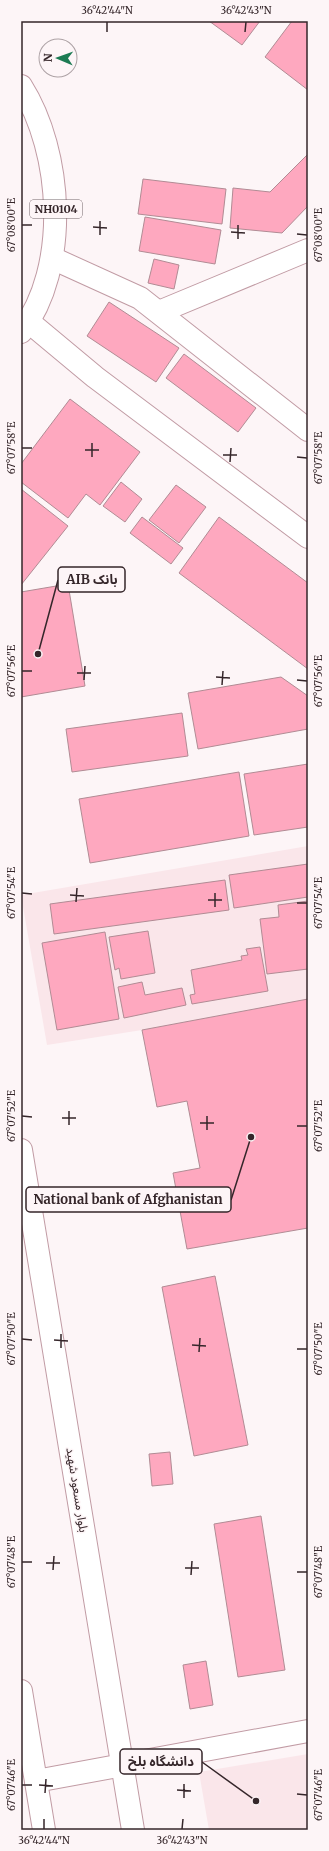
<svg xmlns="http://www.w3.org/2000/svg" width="329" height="1851" font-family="Merriweather,'Noto Sans Arabic',serif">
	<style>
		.built { fill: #fae6ea }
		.building { fill: #fea8bf; stroke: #b18b94 }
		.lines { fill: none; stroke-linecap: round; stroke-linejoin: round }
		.minor-casing { stroke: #c19ba4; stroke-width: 24 }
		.major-casing { stroke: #c19ba4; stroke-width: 24 }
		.highway-casing { stroke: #c19ba4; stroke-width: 24 }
		.minor { stroke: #fff; stroke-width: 22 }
		.major { stroke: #fff; stroke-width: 22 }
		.highway { stroke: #fff; stroke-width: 22 }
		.ticks { fill: none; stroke: #35262a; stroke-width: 1.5 }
		.labels { text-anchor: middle; stroke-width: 3; stroke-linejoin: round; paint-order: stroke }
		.shield { fill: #fdf5f7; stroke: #716468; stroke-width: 1 }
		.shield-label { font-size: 11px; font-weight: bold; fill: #35262a }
		.street-label { font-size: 12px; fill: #35262a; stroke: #fdf5f7 }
		.leader { fill: none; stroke: #35262a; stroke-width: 1.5 }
		.callout-dot { fill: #35262a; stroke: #fdf5f7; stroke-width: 1.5 }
		.callout { fill: #fdf5f7; stroke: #35262a; stroke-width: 1.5 }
		.callout-label { font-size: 13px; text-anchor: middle; font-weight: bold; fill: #35262a }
		.neatline { fill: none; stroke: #35262a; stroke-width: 1.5 }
		.ticks-label { font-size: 10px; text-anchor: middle; fill: #35262a }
	</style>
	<rect width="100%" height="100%" fill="#fdf5f7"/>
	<!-- built -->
	<g class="built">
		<path d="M308,846V999L142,1030L47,1045L21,895Z"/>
		<path d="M308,1754V1830H209L199,1772Z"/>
	</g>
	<!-- building -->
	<g class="building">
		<path d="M209,21H260L242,45Z"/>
		<path d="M292,21H308V90L265,57Z"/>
		<path d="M308,154V206L282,233L230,228L233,188L270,192Z"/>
		<path d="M143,179L226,189L222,224L138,214Z"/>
		<path d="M145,217L221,230L215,264L139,251Z"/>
		<path d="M154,259L179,265L174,289L148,283Z"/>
		<path d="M109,302L179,348L156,382L87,336Z"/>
		<path d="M184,354L256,408L238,432L166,378Z"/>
		<path d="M70,399L140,452L100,505L86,494L68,518L21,482V464Z"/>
		<path d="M121,482L142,499L125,522L103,506Z"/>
		<path d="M176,485L206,507L179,543L149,520Z"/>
		<path d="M21,489L68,526L21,585Z"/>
		<path d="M142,517L183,548L171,564L130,533Z"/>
		<path d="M219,517L308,583V669L179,573Z"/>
		<path d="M68,584L85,686L21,697V592Z"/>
		<path d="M281,677L308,696V729L198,749L188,693Z"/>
		<path d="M182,713L188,756L72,772L66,729Z"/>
		<path d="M308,764V827L254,835L244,774Z"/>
		<path d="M239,772L249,836L90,863L79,799Z"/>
		<path d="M308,864V897L234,908L229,875Z"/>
		<path d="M225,880L229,910L54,934L50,904Z"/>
		<path d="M308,901V969L267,974L260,919L279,917L278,905Z"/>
		<path d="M148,931L155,973L121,979L119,968L115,970L109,937Z"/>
		<path d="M105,932L119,1019L57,1030L42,943Z"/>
		<path d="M260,947L268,991L192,1004L190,995L195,994L191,970L242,960L241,956L248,955L246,949Z"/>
		<path d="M142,982L145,995L182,988L186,1005L124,1018L118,987Z"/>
		<path d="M308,999V1228L187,1249L173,1173L200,1168L187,1101L157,1107L142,1030Z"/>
		<path d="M215,1276L248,1445L194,1456L162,1287Z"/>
		<path d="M170,1452L173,1484L152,1486L149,1454Z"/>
		<path d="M261,1516L285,1670L238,1677L214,1524Z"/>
		<path d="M206,1661L213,1705L190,1709L183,1665Z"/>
	</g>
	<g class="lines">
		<defs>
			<g id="minor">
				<path d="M52,258L140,298L308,430"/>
				<path d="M159,312L308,250"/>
				<path d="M29,322L95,377L308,537"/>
				<path d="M36,1781L308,1731"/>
			</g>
			<g id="major">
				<path d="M21,1150L133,1830"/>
				<path d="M21,1691L44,1830"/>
			</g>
			<path id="highway" d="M21,86C63,152 70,268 21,332"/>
		</defs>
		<!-- minor casing -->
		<use href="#minor" class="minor-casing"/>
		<!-- major casing -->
		<use href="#major" class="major-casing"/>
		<!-- highway casing -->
		<use href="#highway" class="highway-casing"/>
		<!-- minor -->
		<use href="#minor" class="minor"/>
		<!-- major -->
		<use href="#major" class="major"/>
		<!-- highway -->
		<use href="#highway" class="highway"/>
	</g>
	<!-- ticks -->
	<path class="ticks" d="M107,32V22M245,32L246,22M22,225H32M93,227L107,228M231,232L245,233M297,234L307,235M100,235V221M238,239V225M22,448H32M85,450H99M223,455H237M92,457V443M297,457L307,458M230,462L231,448M22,671H32M77,673H91M216,677L230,678M84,680L85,666M297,680L307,681M222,685L223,671M22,893L32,894M70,895L84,896M208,900H222M76,902L77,888M297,903H307M215,907V893M22,1116L32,1117M62,1118H76M200,1123H214M69,1125V1111M297,1126H307M207,1130V1116M22,1339L32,1340M54,1340L68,1341M192,1345L206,1346M61,1348V1334M297,1349H307M199,1352L200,1338M22,1562H32M46,1563H60M185,1568H199M53,1570L54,1556M297,1572H307M191,1575L192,1561M22,1785H32M39,1785L53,1786M177,1790L191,1791M45,1793L46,1779M297,1794L307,1795M184,1798V1784M44,1829V1819M182,1829L183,1819"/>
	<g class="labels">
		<!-- shield labels -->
		<rect class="shield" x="30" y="200" width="52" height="18" rx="3"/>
		<g class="shield-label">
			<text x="56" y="213">NH0104</text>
		</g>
		<!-- street labels -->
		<g class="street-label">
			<text transform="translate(77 1490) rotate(81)" y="4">بلوار مسعود شهید</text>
		</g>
	</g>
	<!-- callouts -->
	<path class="leader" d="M38 654L58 580M251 1137L231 1200M256 1801L202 1762"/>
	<g class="callout-dot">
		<circle cx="38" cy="654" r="4"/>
		<circle cx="251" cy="1137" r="4"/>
		<circle cx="256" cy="1801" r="4"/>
	</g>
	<g class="callout">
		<rect x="58" y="567" width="67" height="25" rx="4"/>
		<rect x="26" y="1187" width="205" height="25" rx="4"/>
		<rect x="120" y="1749" width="82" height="25" rx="4"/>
	</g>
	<g class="callout-label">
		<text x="92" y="584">AIB بانک</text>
		<text x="128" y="1204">National bank of Afghanistan</text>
		<text x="161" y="1766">دانشگاه بلخ</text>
	</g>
	<!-- border -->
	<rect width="329" height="1851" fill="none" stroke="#fdf5f7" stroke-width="44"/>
	<!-- north arrow -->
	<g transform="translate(58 58) rotate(272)"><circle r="19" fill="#fdf5f7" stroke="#ada2a5"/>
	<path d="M0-3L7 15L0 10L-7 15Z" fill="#1c7b53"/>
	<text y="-6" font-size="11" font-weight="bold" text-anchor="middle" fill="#35262a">N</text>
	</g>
	<rect x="22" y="22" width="285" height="1807" class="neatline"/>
	<g class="ticks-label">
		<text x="107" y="14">36°42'44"N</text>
		<text x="246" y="14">36°42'43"N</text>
		<text transform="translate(11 225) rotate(-90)" y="4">67°08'00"E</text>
		<text transform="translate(318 235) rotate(-90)" y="4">67°08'00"E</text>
		<text transform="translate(11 448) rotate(-90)" y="4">67°07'58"E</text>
		<text transform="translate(318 458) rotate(-90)" y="4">67°07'58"E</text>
		<text transform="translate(11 671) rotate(-90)" y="4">67°07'56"E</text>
		<text transform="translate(318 681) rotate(-90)" y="4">67°07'56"E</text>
		<text transform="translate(11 893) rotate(-90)" y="4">67°07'54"E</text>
		<text transform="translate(318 903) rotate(-90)" y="4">67°07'54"E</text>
		<text transform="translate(11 1116) rotate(-90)" y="4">67°07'52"E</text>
		<text transform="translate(318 1126) rotate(-90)" y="4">67°07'52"E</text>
		<text transform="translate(11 1339) rotate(-90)" y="4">67°07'50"E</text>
		<text transform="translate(318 1349) rotate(-90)" y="4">67°07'50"E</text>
		<text transform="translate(11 1562) rotate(-90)" y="4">67°07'48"E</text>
		<text transform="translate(318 1572) rotate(-90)" y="4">67°07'48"E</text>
		<text transform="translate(11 1785) rotate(-90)" y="4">67°07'46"E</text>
		<text transform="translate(318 1795) rotate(-90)" y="4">67°07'46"E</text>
		<text x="44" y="1844">36°42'44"N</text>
		<text x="182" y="1844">36°42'43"N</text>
	</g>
</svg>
